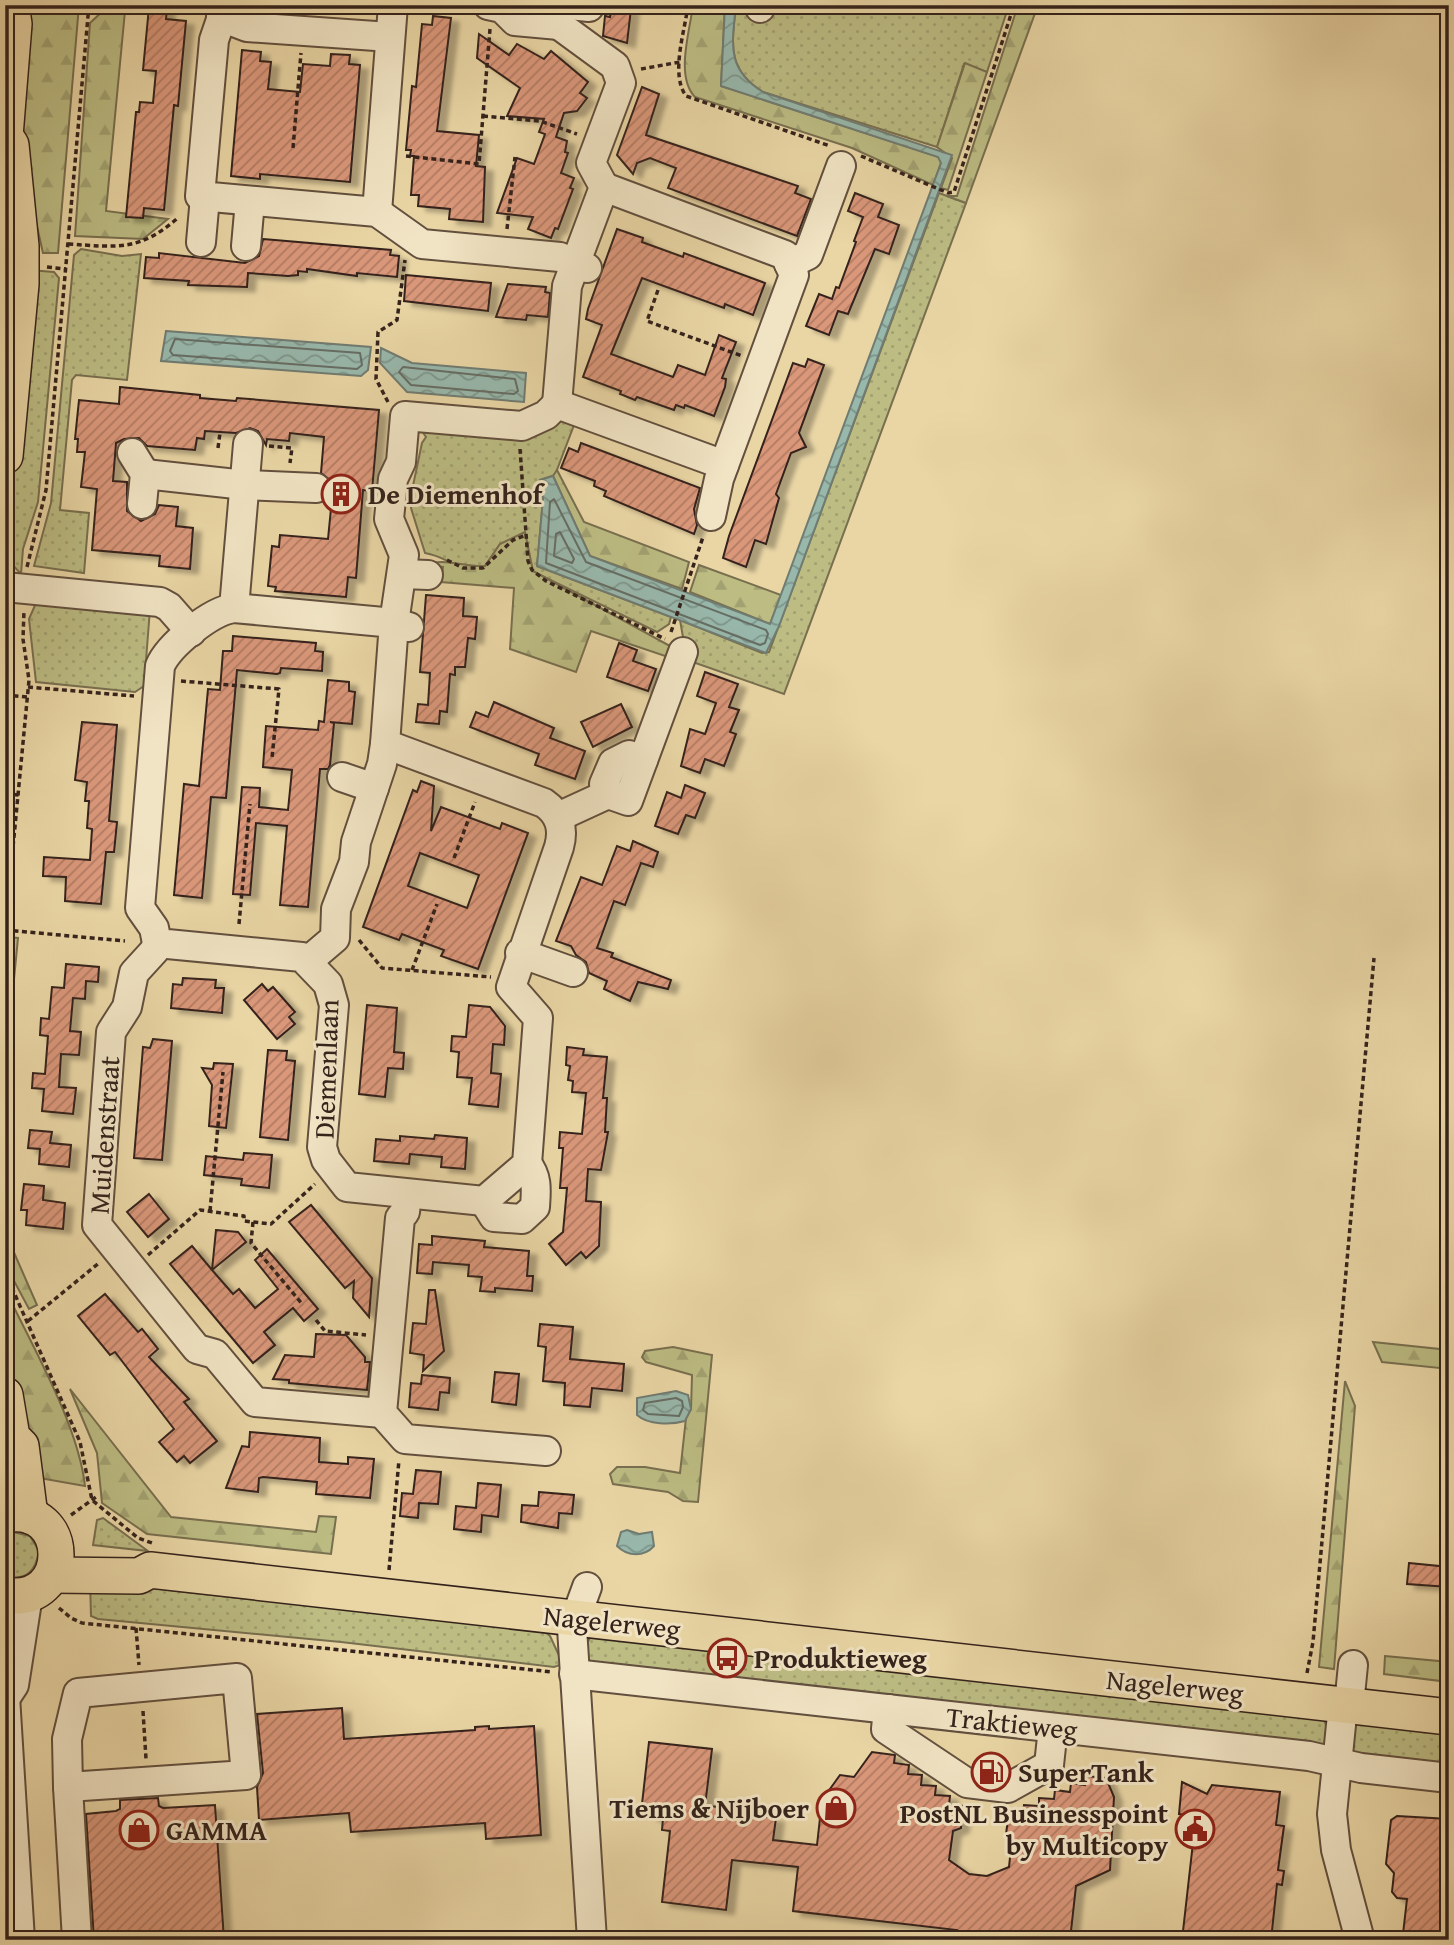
<svg xmlns="http://www.w3.org/2000/svg" width="1454" height="1945" font-family="'Gentium Book Plus',serif">
	<style>
		.grass { fill: url(#grass-dots); stroke: #786f4f; stroke-width: 2 }
		.forest { fill: url(#forest-firs); stroke: #786f4f; stroke-width: 2 }
		.water { fill: url(#water-waves); stroke: #707c72; stroke-width: 2 }
		.lines { fill: none; stroke-linecap: round; stroke-linejoin: round }
		.shore { stroke: #666d64; stroke-width: 2 }
		.building { fill: url(#building-hatch); stroke: #34221b; stroke-width: 2; fill-rule: evenodd; filter: url(#shadow) }
		.minor-casing { stroke: #624f3e; stroke-width: 32 }
		.major-casing { stroke: #34221b; stroke-width: 38 }
		.path { stroke: #34221b; stroke-width: 3.5; stroke-dasharray: 5 3.5; stroke-linecap: butt }
		.minor { stroke: #f1e4c4; stroke-width: 28 }
		.major { stroke: #ead6a5; stroke-width: 35 }
		.labels { text-anchor: middle; stroke-width: 6; stroke-linejoin: round; paint-order: stroke }
		.poi-label { font-size: 28px; font-weight: bold; fill: #34221b; stroke: #f1e4c4; text-anchor: start }
		.street-label { font-size: 28px; fill: #34221b; stroke: #f1e4c4 }
	</style>
	<defs>
		<pattern id="grass-dots" width="8" height="8" patternUnits="userSpaceOnUse" patternTransform="scale(1.75)"><rect width="8" height="8" fill="#bcbc83"/><path d="M2 2h.1M6 6h.1" fill="none" stroke="#a2a171" stroke-width="1.8" stroke-linecap="round"/></pattern>
		<pattern id="forest-firs" width="22" height="20" patternUnits="userSpaceOnUse" patternTransform="scale(1.75)"><rect width="22" height="20" fill="#bcbc83"/><path d="M5 1l3.5 6h-7zM16 11l3.5 6h-7z" fill="#a2a171"/></pattern>
		<pattern id="water-waves" width="16" height="10" patternUnits="userSpaceOnUse" patternTransform="scale(1.75)"><rect width="16" height="10" fill="#98b8ac"/><path d="M0 5q4-4 8 0t8 0" fill="none" stroke="#7d958b"/></pattern>
		<pattern id="building-hatch" width="6" height="6" patternUnits="userSpaceOnUse" patternTransform="scale(1.75)"><rect width="6" height="6" fill="#da977a"/><path d="M-1 1l2-2M0 6l6-6M5 7l2-2" fill="none" stroke="#b27b63"/></pattern>
		<filter id="shadow"><feDropShadow dx="8" dy="4.5" stdDeviation="2" flood-color="#0004"/></filter>
	</defs>
	<rect width="100%" height="100%" fill="#ead6a5"/>
	<filter id="stains"><feTurbulence type="fractalNoise" baseFrequency=".00286" numOctaves="4"/><feColorMatrix values="0 0 0 0 .2 0 0 0 0 .09 0 0 0 0 .02 0 0 0 .5 -.17"/></filter>
	<radialGradient id="worn" r=".72"><stop offset=".6" stop-color="#630" stop-opacity="0"/><stop offset="1" stop-color="#630" stop-opacity=".3"/></radialGradient>
	<!-- grass -->
	<g class="grass">
		<path d="M736,5H1009L987,72L964,64L937,147L763,92C726,69 732,44 736,5Z"/>
		<path d="M939,193L966,203L784,694L687,660L680,620L762,653L769,652Z"/>
		<path d="M81,249L122,256L141,254L127,380L76,375L72,380L60,510L89,513L84,573L34,566L51,503L74,255Z"/>
		<path d="M29,270L54,272L59,278L38,502L23,549L21,574L8,560L5,532Z"/>
		<path d="M557,419L574,425L555,475L540,480L543,499L537,566L671,617L669,624L657,632L532,571L500,544L485,566C451,571 452,558 425,553L411,508V495L422,443L426,437L422,431Z"/>
		<path d="M36,603L150,609L144,686L135,692L36,682L29,619Z"/>
		<path d="M103,1518L148,1551L93,1545L97,1520Z"/>
		<path d="M13,1532L30,1536L39,1551C36,1570 26,1583 5,1575V1534Z"/>
		<path d="M90,1581L257,1600L534,1623L550,1636L563,1664L554,1667L341,1642L98,1619L91,1616Z"/>
		<path d="M601,1631L1324,1720L1327,1727L1325,1745L588,1663L584,1648L590,1638Z"/>
		<path d="M1355,1724L1449,1727V1769L1362,1760L1350,1750Z"/>
	</g>
	<!-- forest -->
	<g class="forest">
		<path d="M28,5H79L58,253H43L17,138Z"/>
		<path d="M693,5H725L721,86L939,157L941,163L933,185L852,148L695,97C675,76 690,31 693,5Z"/>
		<path d="M1018,5H1038L966,203L947,196H957Z"/>
		<path d="M105,9L125,11L106,211L168,219L143,239L75,236L90,23Z"/>
		<path d="M965,63L987,72L948,190L941,188L952,158L937,147Z"/>
		<path d="M557,470L584,522L689,562L682,589L590,556L553,476Z"/>
		<path d="M525,532L533,571L670,646L674,659L591,631L576,672L510,649L514,588L441,582L443,567L426,566C441,556 466,568 485,566L500,544Z"/>
		<path d="M699,565L781,595L770,624L690,592Z"/>
		<path d="M7,937L18,938L5,1072V953Z"/>
		<path d="M5,1232L37,1305L29,1309L5,1264Z"/>
		<path d="M5,1289C32,1346 78,1424 85,1486L39,1478L26,1422L5,1357Z"/>
		<path d="M1373,1342L1449,1350V1369L1382,1362Z"/>
		<path d="M673,1347L712,1355L698,1502L683,1501L668,1492L613,1484L610,1474L617,1467H645L680,1473L686,1418L691,1409L692,1375L646,1362L642,1357L645,1351Z"/>
		<path d="M1345,1381L1355,1406L1334,1669L1319,1667Z"/>
		<path d="M70,1389L171,1517L316,1532L319,1516L336,1517L331,1554L147,1534L102,1503L97,1453Z"/>
		<path d="M1385,1656L1449,1662V1682L1384,1674Z"/>
	</g>
	<!-- water -->
	<g class="water">
		<path d="M725,5H736C732,44 726,69 763,92L952,155L779,626L766,653L537,566L543,499L540,480L553,476L590,556L770,624L941,163L938,157L721,86Z"/>
		<path d="M166,331L371,347L368,370L361,376L161,361Z"/>
		<path d="M381,348L412,363L526,373L524,402L407,392L380,363Z"/>
		<path d="M676,1391L688,1395L691,1409L685,1421C671,1425 648,1425 637,1415V1398Z"/>
		<path d="M627,1530L639,1534L652,1532L654,1546C644,1557 628,1557 617,1546L621,1532Z"/>
	</g>
	<g class="lines">
		<!-- shore -->
		<g class="shore">
			<path d="M175,339L360,353L362,365L357,369L173,355L170,351Z"/>
			<path d="M403,367L515,379L518,391L514,394L411,385L399,372Z"/>
			<path d="M554,499L586,562L766,630L768,634L765,643L760,645L546,563L550,502Z"/>
			<path d="M560,532L574,559L572,563L554,556L556,534Z"/>
			<path d="M676,1398L682,1401L683,1407L679,1416L648,1414L643,1410L645,1403Z"/>
		</g>
	</g>
	<!-- building -->
	<g class="building">
		<path d="M149,7L167,9L166,19L186,21L178,106L174,105L164,210L144,208L143,218L126,217L136,112H139L140,102L153,103L156,71L143,70Z"/>
		<path d="M612,7L631,9L627,43L603,36L605,16L610,17Z"/>
		<path d="M433,16L451,18L437,131L479,135L476,166L485,167L483,222L449,219L450,209L418,206L419,195H411L414,156H410L411,150H406L412,86L416,87L422,24L432,25Z"/>
		<path d="M479,34L509,55L517,44L544,59L551,51L588,82L580,93L587,98L577,111L564,113L556,137L567,141L565,152L568,153L561,173L574,178L570,188L573,189L558,229L555,228L551,238L528,229L533,217L497,213L517,158L534,164L545,134L539,132L544,119L507,116L520,88L477,58Z"/>
		<path d="M242,50L261,52L260,61L271,62L268,89L300,92L303,64L330,66L331,54L350,55L349,64L360,65L350,182L260,174V179L231,176Z"/>
		<path d="M642,87L659,94L646,135L798,186L795,193L811,199L797,236L668,188L676,168L650,158L637,163L633,174L617,155Z"/>
		<path d="M855,193L883,204L878,217L899,225L889,254L875,249L848,314L838,311L829,335L806,326L819,294L832,299L836,287L839,288L856,242L854,241L863,217L848,211Z"/>
		<path d="M617,229L643,238L642,242L683,257L684,253L765,283L753,315L725,304L724,308L642,278L611,354L673,377L678,365L705,375L719,335L736,342L722,378L726,379L725,387L714,416L685,405L684,408L676,405L674,410L637,397L635,400L620,394L621,391L583,377L602,325L586,319L588,309Z"/>
		<path d="M263,239L391,250L390,255L399,256L397,277L357,273V276L307,269V272L298,271V275L288,276L248,273L247,287L188,285L189,281L144,278L146,257L159,258V253L245,263L259,256Z"/>
		<path d="M406,275L491,283L488,311L404,301Z"/>
		<path d="M508,284L546,287L545,292L550,293L548,317L527,315L526,320L496,317Z"/>
		<path d="M808,359L824,365L799,433L806,447L791,453L776,494L779,498L766,544L755,540L746,567L723,558L729,536L793,363L805,367Z"/>
		<path d="M120,387L200,395V398L236,401L237,398L379,410L372,491L363,490L356,578L348,577L346,597L275,591L276,587L268,586L272,546L279,547L280,535L328,539L333,488L330,480L321,473L324,437L290,433L289,441L267,439L266,445L258,431L250,428L236,433L205,431L204,439L197,438L195,450L147,446L139,438L124,439L116,443L113,481L127,482V511L141,521L155,514L159,505L178,507L176,526L193,528L190,569L159,566L160,556L92,550L97,489L81,487L85,452H77L78,439H75L79,400L119,404Z"/>
		<path d="M581,443L700,488L694,509L697,525L694,534L604,496L606,491L594,486L595,481L561,468L569,448L578,452Z"/>
		<path d="M426,595L464,598L463,616L477,617L475,639L468,638L465,667H455V675L450,674L447,712L440,711L439,724L416,722L418,704L428,705L430,673L420,672Z"/>
		<path d="M233,636L316,643L315,651L323,652L322,671L281,668L280,673L277,674L237,670L226,798L211,797L202,898L174,895L184,784L199,786L208,689L220,690L223,651H232Z"/>
		<path d="M619,643L637,650L633,661L656,669L648,691L607,677Z"/>
		<path d="M705,672L738,684L729,707L739,710L730,732L736,734L724,766L705,759L700,773L681,766L690,729L705,734L716,703L697,696Z"/>
		<path d="M328,680L349,682V691L355,692L352,724L330,722L334,723L330,765L328,769H320L308,907L280,905L287,826L256,823L250,895L233,894L242,787L260,788L259,807L288,810L292,770L263,767L266,726L318,730L319,721L324,722Z"/>
		<path d="M494,702L554,728L550,738L585,751L575,779L535,765L539,754L470,727L476,712L488,717Z"/>
		<path d="M621,704L632,727L593,747L581,722Z"/>
		<path d="M82,722L117,725L109,821L117,822L114,852H106L101,904L65,901L66,877L43,876L44,857L90,860L92,829L87,828L89,801H85L87,782L75,780Z"/>
		<path d="M421,781L434,786L431,831L441,807L500,829L502,823L528,833L478,969L441,956L444,950L425,943L402,934L399,940L363,927L413,790L417,792ZM420,853L479,875L467,908L408,886Z"/>
		<path d="M685,785L705,793L695,818L686,815L678,834L655,826L667,792L681,798Z"/>
		<path d="M633,841L658,852L653,867L641,863L625,905L614,901L597,948L613,953L611,957L671,980L668,989L638,982L630,1001L604,989L607,981L589,973L586,962L576,955L571,946L556,941L581,877L602,885L617,846L630,851Z"/>
		<path d="M66,964L99,967L98,982L86,981L85,999L73,998L70,1031L81,1032L79,1055L61,1054L59,1087L76,1088L73,1114L42,1111L44,1089L32,1088L33,1073L45,1074L48,1036L40,1035L41,1018L49,1019L52,987L64,988Z"/>
		<path d="M183,978L216,980L215,988H224L222,1013L171,1008L173,984L182,985Z"/>
		<path d="M262,984L268,991L273,987L295,1012L289,1017L295,1024L277,1039L244,1000Z"/>
		<path d="M367,1005L397,1008L394,1052L404,1053L403,1069L388,1068L385,1097L359,1094Z"/>
		<path d="M469,1005L490,1007L505,1026L504,1045L493,1044L491,1073L501,1074L498,1107L469,1104L472,1078L457,1077L459,1052L451,1051L452,1036L466,1037Z"/>
		<path d="M153,1039L172,1041L162,1160L134,1158L143,1047L150,1048Z"/>
		<path d="M567,1047L584,1049L583,1055L607,1057L603,1098H607L605,1132H608L601,1170L588,1169L586,1201L601,1202L599,1246L586,1258L581,1252L566,1265L549,1244L563,1232L567,1188H560L563,1148H559L560,1132L582,1134L586,1093L572,1092L573,1081L568,1080L570,1066L566,1065Z"/>
		<path d="M268,1050L287,1051L286,1060L295,1061L288,1140L260,1137Z"/>
		<path d="M214,1063L233,1064L226,1128L209,1126L212,1085L202,1068L213,1069Z"/>
		<path d="M30,1130L52,1132L50,1143L71,1145L69,1167L39,1164L40,1149L28,1148Z"/>
		<path d="M435,1135L467,1138L465,1169L441,1167L442,1157L410,1154L409,1164L374,1161L376,1139L400,1141V1136L434,1139Z"/>
		<path d="M244,1153L272,1155L269,1188L241,1185L242,1179L204,1175L206,1156L243,1160Z"/>
		<path d="M24,1184L44,1186L43,1200L65,1203L63,1229L26,1225L27,1210H21Z"/>
		<path d="M149,1194L169,1219L148,1237L127,1212Z"/>
		<path d="M311,1205L372,1278L369,1317L353,1298L354,1281L345,1288L289,1222Z"/>
		<path d="M216,1230L238,1232L246,1242L212,1270L233,1294L239,1289L255,1308L278,1289L255,1260L267,1249L318,1309L304,1321L293,1308L264,1332L275,1345L253,1363L170,1264L192,1246L212,1270Z"/>
		<path d="M432,1236L485,1241L484,1247L529,1251L527,1276H533L532,1291L495,1288V1292L480,1291L482,1277L468,1276L469,1265L433,1262L432,1274L417,1273L419,1244L432,1245Z"/>
		<path d="M429,1290H435L444,1351L423,1371L424,1355L410,1353L413,1323L426,1324Z"/>
		<path d="M105,1294L138,1332L142,1329L158,1349L149,1357L189,1399L184,1402L217,1441L190,1463L184,1456L177,1462L159,1442L174,1429L115,1352L110,1355L78,1316Z"/>
		<path d="M540,1324L573,1327L570,1359L624,1364L622,1391L592,1388L590,1407L564,1405L565,1383L543,1381L546,1347L538,1346Z"/>
		<path d="M316,1334L346,1335L365,1357V1362H370L367,1390L289,1383V1380L273,1379L285,1355L314,1357Z"/>
		<path d="M495,1372L519,1374L516,1405L492,1402Z"/>
		<path d="M422,1375L450,1378L449,1393L440,1392L438,1410L409,1407L411,1383L421,1384Z"/>
		<path d="M250,1432L320,1438L319,1462L348,1464V1457L374,1459L370,1498L316,1494L317,1482L263,1477L259,1478L258,1492L226,1488L242,1446L249,1447Z"/>
		<path d="M416,1470L441,1472L438,1504L419,1503L418,1518L400,1516L402,1493L413,1494Z"/>
		<path d="M478,1483L501,1485L498,1517L482,1515L481,1532L454,1529L456,1506L476,1508Z"/>
		<path d="M539,1492L574,1495L572,1514L559,1513L558,1528L521,1522L522,1505L538,1506Z"/>
		<path d="M1409,1563L1449,1567V1587L1407,1584Z"/>
		<path d="M342,1708L344,1739L475,1730V1727L489,1726V1729L534,1726L541,1835L486,1839L485,1823L351,1832L349,1813L259,1820L257,1787L263,1773L257,1714Z"/>
		<path d="M649,1742L712,1749L705,1806L721,1807V1812L776,1818L773,1840L817,1845L822,1800L840,1775L854,1777L872,1752L895,1755L894,1763L909,1765L908,1774L922,1775L921,1785L936,1786L935,1795L950,1796L949,1805L963,1806L961,1828L953,1831L949,1860L969,1874L987,1876L1009,1867L1012,1838L1006,1834L1009,1812L1023,1814L1024,1805L1039,1806V1798L1054,1799L1055,1790L1070,1792L1071,1783L1085,1785L1086,1776L1106,1778L1114,1797L1110,1870L1076,1886L1070,1940L987,1933L986,1939L956,1936L957,1930L793,1911L798,1867L732,1860L726,1910L662,1902L670,1831L662,1830L663,1818L650,1816L652,1805L642,1804Z"/>
		<path d="M1182,1782L1207,1794L1212,1785L1280,1792L1276,1825L1284,1826L1278,1870L1284,1871L1282,1885L1277,1884L1271,1940H1182L1196,1816L1179,1814Z"/>
		<path d="M158,1798L159,1806L163,1808L215,1805L224,1940H94L86,1814L116,1811L120,1809V1800Z"/>
		<path d="M1397,1816L1449,1819V1940L1403,1934L1407,1899L1397,1898L1392,1892L1394,1873L1386,1864L1391,1820Z"/>
	</g>
	<g class="lines">
		<defs>
			<g id="minor">
				<path d="M226,5L214,40L200,196L377,212L422,244L560,257L587,268"/>
				<path d="M488,5L502,8L515,21L559,25"/>
				<path d="M570,5L589,7"/>
				<path d="M760,8V5"/>
				<path d="M221,17L247,27L390,37"/>
				<path d="M604,187L785,255L794,275L719,479L711,516"/>
				<path d="M377,212L393,5"/>
				<path d="M201,242L205,197"/>
				<path d="M246,246L250,201"/>
				<path d="M789,264L808,255L841,166"/>
				<path d="M557,404L567,286L604,187L591,163L621,83L615,66L559,25"/>
				<path d="M557,404L724,465"/>
				<path d="M132,453L145,474L142,504"/>
				<path d="M145,474L245,485L316,488"/>
				<path d="M403,574L428,575"/>
				<path d="M5,587L160,602L169,607L191,632"/>
				<path d="M234,608L394,623L385,744L544,803C560,814 564,829 559,847L511,987L538,1018L527,1164L484,1201L347,1187L326,1160L322,1147L334,1005L328,984L302,957L157,943L154,928L140,908L160,666C169,645 211,611 234,608Z"/>
				<path d="M234,608L248,444"/>
				<path d="M409,627L394,623L404,555L389,519L393,479L401,462L405,416L522,426L546,415L557,404"/>
				<path d="M342,777L374,788"/>
				<path d="M608,794L604,784L613,763L629,755L643,760"/>
				<path d="M558,817L608,794L628,801L683,652"/>
				<path d="M157,943L155,950L134,973L127,1007L111,1032L97,1225L197,1349L215,1354L255,1402L382,1413"/>
				<path d="M520,953L573,972"/>
				<path d="M308,961L335,938L336,909L354,862L356,842L382,764L385,744"/>
				<path d="M407,1194L405,1212L400,1218L382,1413L405,1439L546,1451"/>
				<path d="M484,1201L494,1217L522,1219L535,1207C536,1191 538,1177 527,1164"/>
				<path d="M587,1587L572,1628L592,1940"/>
				<path d="M1353,1665L1350,1695L1342,1715L1332,1814L1336,1850L1360,1940"/>
				<path d="M574,1674L1309,1756L1361,1768L1449,1778"/>
				<path d="M237,1678L246,1775L68,1787L67,1739L78,1693Z"/>
				<path d="M5,1696L20,1940"/>
				<path d="M6,1697L14,1685L28,1595"/>
				<path d="M888,1709L886,1729L967,1783L1008,1788L1049,1765L1053,1728"/>
				<path d="M68,1787L77,1940"/>
			</g>
			<g id="major">
				<path d="M5,136L14,24L11,5"/>
				<path d="M5,456L21,284V246L11,145L5,136"/>
				<path d="M5,1395L12,1437L21,1446L30,1516"/>
				<path d="M5,1515C73,1502 73,1607 5,1595"/>
				<path d="M52,1575L139,1576L150,1570L1449,1717"/>
			</g>
		</defs>
		<!-- minor casing -->
		<use href="#minor" class="minor-casing"/>
		<!-- major casing -->
		<use href="#major" class="major-casing"/>
		<!-- path -->
		<g class="path">
			<path d="M177,5L199,7"/>
			<path d="M688,5C685,31 670,74 686,96L830,146"/>
			<path d="M641,69L680,62"/>
			<path d="M483,116L540,121L577,134"/>
			<path d="M293,148L301,53"/>
			<path d="M406,156L479,164L490,29"/>
			<path d="M861,156L948,193L954,192L1014,5"/>
			<path d="M507,229L515,157"/>
			<path d="M68,244C118,247 139,252 179,217"/>
			<path d="M47,267L66,269"/>
			<path d="M658,290L647,321L742,356"/>
			<path d="M388,402L376,379L378,332L397,320L405,260"/>
			<path d="M269,446L292,448L290,463"/>
			<path d="M218,448L220,433"/>
			<path d="M520,449L528,561L532,570L546,581L665,639"/>
			<path d="M447,560L463,568H483L513,540L526,535"/>
			<path d="M27,567L46,490L89,5"/>
			<path d="M671,632L703,537"/>
			<path d="M181,681L279,689L272,758"/>
			<path d="M28,687L134,696"/>
			<path d="M5,695L27,697"/>
			<path d="M5,794L19,795"/>
			<path d="M454,858L475,802"/>
			<path d="M239,924L250,804"/>
			<path d="M5,930L125,941"/>
			<path d="M5,931L29,680L23,639L24,610"/>
			<path d="M359,940L382,968L491,977"/>
			<path d="M412,970L437,904"/>
			<path d="M210,1211L223,1072"/>
			<path d="M253,1222L251,1243L303,1305"/>
			<path d="M148,1255L200,1210L244,1216V1221L271,1224L315,1184"/>
			<path d="M5,1272L80,1442L92,1500L138,1538L152,1543"/>
			<path d="M316,1320L325,1331L366,1335"/>
			<path d="M28,1321L99,1263"/>
			<path d="M71,1515L96,1497"/>
			<path d="M389,1570L399,1460"/>
			<path d="M59,1608L71,1618L82,1623L553,1672"/>
			<path d="M136,1628L139,1665"/>
			<path d="M1307,1673L1313,1642L1374,958"/>
			<path d="M143,1711L146,1759"/>
		</g>
		<!-- minor -->
		<use href="#minor" class="minor"/>
		<!-- major -->
		<use href="#major" class="major"/>
	</g>
	<!-- icons -->
	<defs>
		<symbol id="building-ring" viewBox="-11 -11 22 22"><circle r="9.5" fill="#f1e4c4" stroke="#8f2418" stroke-width="1.5"/><path d="M-4-6H4V6H1V3H-1V6H-4ZM-2.5-4.3h1.7v1.8h-1.7ZM.8-4.3h1.7v1.8H.8ZM-2.5-1h1.7V.8h-1.7ZM.8-1h1.7V.8H.8Z" fill="#8f2418"/></symbol>
		<symbol id="bus-ring" viewBox="-11 -11 22 22"><circle r="9.5" fill="#f1e4c4" stroke="#8f2418" stroke-width="1.5"/><path d="M-5-6H5V4H4V6H2V4H-2V6H-4V4H-5ZM-3.5-4V0h7V-4ZM-3.5 1.2v1.5H-2V1.2ZM2 1.2v1.5H3.5V1.2Z" fill="#8f2418"/></symbol>
		<symbol id="fuel-ring" viewBox="-11 -11 22 22"><circle r="9.5" fill="#f1e4c4" stroke="#8f2418" stroke-width="1.5"/><path d="M-5.5-6h7V0h2V4h1.3V-2.5L3-4.5l.8-.8L6-3V5H2.5V1h-1V6h-7ZM-4.2-4.7v3.2H.2V-4.7Z" fill="#8f2418"/></symbol>
		<symbol id="shop-ring" viewBox="-11 -11 22 22"><circle r="9.5" fill="#f1e4c4" stroke="#8f2418" stroke-width="1.5"/><path d="M-5-2.5h2.3a2.7 3.5 0 0 1 5.4 0H5L5.5 6h-11ZM-1.5-2.5h3a1.5 2.3 0 0 0-3 0Z" fill="#8f2418"/></symbol>
		<symbol id="civic-ring" viewBox="-11 -11 22 22"><circle r="9.5" fill="#f1e4c4" stroke="#8f2418" stroke-width="1.5"/><path d="M-.6-6.5H3V-4.5H.6V-3L4-1V1h2V6H-6V1h2V-1L-.6-3ZM-1.2 2.5V6h2.4V2.5Z" fill="#8f2418"/></symbol>
	</defs>
	<g fill-rule="evenodd">
		<use href="#building-ring" x="319" y="472" width="44" height="44"/>
		<use href="#bus-ring" x="705" y="1636" width="44" height="44"/>
		<use href="#fuel-ring" x="969" y="1750" width="44" height="44"/>
		<use href="#shop-ring" x="814" y="1786" width="44" height="44"/>
		<use href="#civic-ring" x="1173" y="1807" width="44" height="44"/>
		<use href="#shop-ring" x="117" y="1808" width="44" height="44"/>
	</g>
	<g class="labels">
		<!-- poi labels -->
		<g class="poi-label">
			<text x="368" y="504">De Diemenhof</text>
			<text x="754" y="1668">Produktieweg</text>
			<text x="1018" y="1782">SuperTank</text>
			<text x="809" y="1818" text-anchor="end">Tiems &amp; Nijboer</text>
			<text x="1168" y="1823" text-anchor="end">PostNL Businesspoint<tspan x="1168" dy="32">by Multicopy</tspan></text>
			<text x="166" y="1840">GAMMA</text>
		</g>
		<!-- street labels -->
		<g class="street-label">
			<text transform="translate(326 1069) rotate(-88)" y="10">Diemenlaan</text>
			<text transform="translate(104 1135) rotate(-86)" y="10">Muidenstraat</text>
			<text transform="translate(612 1622) rotate(6)" y="10">Nagelerweg</text>
			<text transform="translate(1175 1686) rotate(6)" y="10">Nagelerweg</text>
			<text transform="translate(1012 1723) rotate(6)" y="10">Traktieweg</text>
		</g>
	</g>
	<!-- margin -->
	<rect width="1454" height="1945" fill="none" stroke="#ead6a5" stroke-width="28"/>
	<rect x="7" y="7" width="1440" height="1931" fill="none" stroke="#34221b" stroke-width="3.5"/>
	<rect x="14" y="14" width="1426" height="1917" fill="none" stroke="#34221b" stroke-width="2"/>
	<rect width="100%" height="100%" filter="url(#stains)"/>
	<rect width="100%" height="100%" fill="url(#worn)"/>
</svg>
